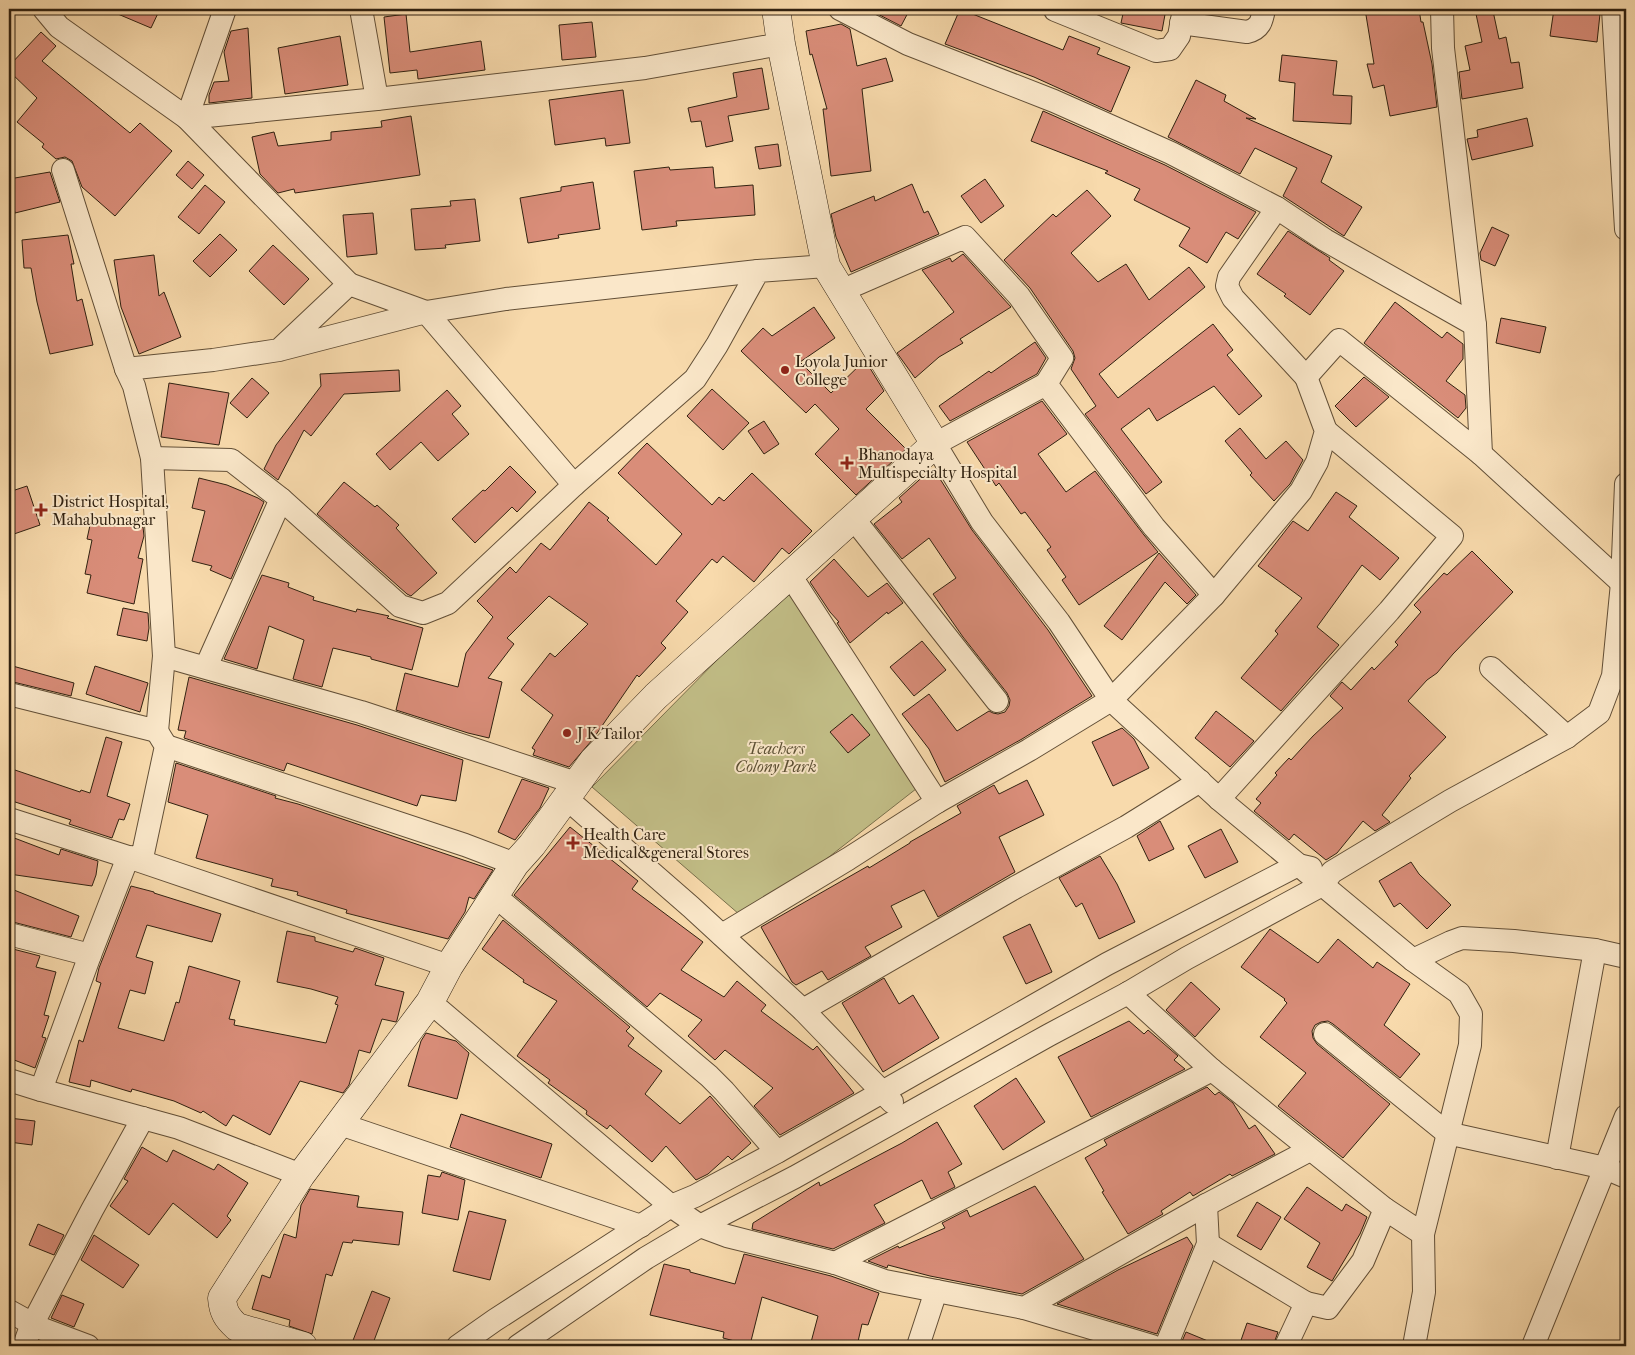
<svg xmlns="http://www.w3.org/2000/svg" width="1635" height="1355" font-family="'IM FELL French Canon',serif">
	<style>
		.green { fill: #c2be87; stroke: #79704c }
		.building { fill: #d98d79; stroke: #302110 }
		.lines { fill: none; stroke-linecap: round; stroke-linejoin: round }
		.street-casing { stroke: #624f37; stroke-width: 24 }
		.secondary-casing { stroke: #302110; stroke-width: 29 }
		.street { stroke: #fae7c9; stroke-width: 22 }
		.secondary { stroke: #fae7c9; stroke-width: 28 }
		.poi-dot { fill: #8f2418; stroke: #fae7c9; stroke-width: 2 }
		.labels { text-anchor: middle; stroke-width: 4; stroke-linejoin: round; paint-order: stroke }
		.poi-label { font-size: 16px; fill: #302110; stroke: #fae7c9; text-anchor: start }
		.park-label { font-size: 16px; font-style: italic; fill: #5c5034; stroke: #fae7c9 }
	</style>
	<rect width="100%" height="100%" fill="#f8daac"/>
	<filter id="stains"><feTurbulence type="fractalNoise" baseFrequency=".004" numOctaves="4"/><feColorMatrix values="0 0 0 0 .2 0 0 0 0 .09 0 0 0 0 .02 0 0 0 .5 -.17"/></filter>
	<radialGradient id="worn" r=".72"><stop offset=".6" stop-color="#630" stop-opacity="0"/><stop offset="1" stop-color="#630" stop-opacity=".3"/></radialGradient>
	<!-- green -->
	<path class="green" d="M789,587L930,778L747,921L592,787Z"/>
	<!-- building -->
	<g class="building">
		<path d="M106,9H160L151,28Z"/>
		<path d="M868,9H910L901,26Z"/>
		<path d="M960,9L1063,50L1069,36L1100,48L1097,54L1130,67L1111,112L1034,77L945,44Z"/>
		<path d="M1124,9H1166L1162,31L1121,23Z"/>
		<path d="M1365,9H1419L1421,22H1423L1432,64L1437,107L1390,116L1384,85L1373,88L1367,64H1374Z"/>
		<path d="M1554,9L1600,14L1597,42L1550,36Z"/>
		<path d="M1493,11L1499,39L1506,37L1511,63L1519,62L1523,88L1462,99L1459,72L1470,70L1465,46L1482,42L1476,14Z"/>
		<path d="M406,14L410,52L481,41L485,70L418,79L417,70L390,73L384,17Z"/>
		<path d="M592,22L596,57L562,60L559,25Z"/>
		<path d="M841,24L850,29L857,66L886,58L893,81L862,89L871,171L831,176L823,109H827L812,54L810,55L806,31Z"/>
		<path d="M248,28L252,98L209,103V95L214,82L229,81L224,52L231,31Z"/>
		<path d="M41,32L56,46L42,61L130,133L140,123L172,151L115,216L82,187L72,161L65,157L56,159L42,147L44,144L17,122L37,98L9,71V66Z"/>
		<path d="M340,36L348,85L285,94L278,48Z"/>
		<path d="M1282,55L1337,61L1333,95L1352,96L1351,124L1293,121L1295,83L1279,81Z"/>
		<path d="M762,68L769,109L728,116L733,141L706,147L701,121L691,122L688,108L737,97L733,73Z"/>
		<path d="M1196,80L1226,95L1224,101L1256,119L1246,118L1332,156L1321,182L1362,207L1344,236L1283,196L1297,168L1255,148L1240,174L1168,137Z"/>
		<path d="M623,90L630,143L606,146L605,138L555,145L549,100Z"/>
		<path d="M1043,111L1165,165L1256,212L1238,239L1226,232L1207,263L1179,246L1190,228L1134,200L1140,189L1105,173L1108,171L1031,141Z"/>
		<path d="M411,116L420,175L295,193L294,189L278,193L260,174L252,137L274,132L278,146L331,140V132L382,127L381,121Z"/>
		<path d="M1527,118L1533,146L1472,160L1467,139L1478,137L1477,130Z"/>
		<path d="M778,144L781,166L759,169L755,147Z"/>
		<path d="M188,161L204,175L192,189L176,175Z"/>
		<path d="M669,167L670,170L713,167L715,188L753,185L755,215L676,221L677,226L642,230L634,171Z"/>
		<path d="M50,172L60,202L15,213L9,179Z"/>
		<path d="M985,179L1004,206L981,223L961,196Z"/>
		<path d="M593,182L600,229L558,235L559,238L528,243L520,198L561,191V187Z"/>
		<path d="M912,184L924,213L928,211L939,234L851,272L836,237L831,214L874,196L875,201Z"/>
		<path d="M205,185L225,202L199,234L178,217Z"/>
		<path d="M1087,190L1111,216L1071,253L1098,282L1126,264L1149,300L1189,267L1205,287L1099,374L1118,398L1213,324L1233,350L1227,355L1262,396L1239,415L1214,386L1157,421L1149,408L1121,429L1162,482L1146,494L1085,414L1096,406L1071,369L1075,358L1073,351L1030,288L1004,260L1053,214L1056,217Z"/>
		<path d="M475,199L480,241L445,245L446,248L415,250L411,209L451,206L450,201Z"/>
		<path d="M373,213L377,254L347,257L343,215Z"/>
		<path d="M1492,227L1509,235L1495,266L1481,260L1480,253Z"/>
		<path d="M1288,231L1330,258L1329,260L1344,271L1310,315L1284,296L1286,294L1257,274Z"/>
		<path d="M220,234L237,250L210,277L193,261Z"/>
		<path d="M68,235L74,264H71L77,301L82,299L93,345L50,354L37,302L31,268H24L22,240Z"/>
		<path d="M273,245L309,279L284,305L249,271Z"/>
		<path d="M963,254L1011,307L960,339L963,343L939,357L915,378L897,353L954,312L922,270L950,258L952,262Z"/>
		<path d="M154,255L159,296L164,292L181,337L139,354L121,307L114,260Z"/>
		<path d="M1395,302L1442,338L1447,332L1463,344V359L1446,381L1465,395L1466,408L1458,418L1364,343Z"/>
		<path d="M814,307L835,338L800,362L831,393L865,360L884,391L866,409L906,449L856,495L815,454L839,429L815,404L806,413L741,351L763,328L772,336Z"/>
		<path d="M1501,318L1546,327L1540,353L1496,343Z"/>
		<path d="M1035,342L1046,358L1037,374L950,421L939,406L989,371L991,373Z"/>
		<path d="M399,370L400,391L344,394L311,436L304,430L278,480L264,469L276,445L321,386L320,374Z"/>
		<path d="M1364,377L1389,397L1356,427L1335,406Z"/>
		<path d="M252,378L269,393L247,418L230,403Z"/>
		<path d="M169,383L229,393L219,445L161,437Z"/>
		<path d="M712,389L749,423L723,450L687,416Z"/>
		<path d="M447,390L461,406L452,414L469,434L438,461L421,442L390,470L376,454Z"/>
		<path d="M1042,401L1067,434L1038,454L1066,492L1095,471L1144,535L1158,552L1079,605L1062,580L1066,577L1047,550L1051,547L1025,512L1021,514L999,483L996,486L967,442Z"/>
		<path d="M764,421L779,444L764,454L748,431Z"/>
		<path d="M1240,428L1266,459L1286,441L1303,460L1290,484L1274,501L1250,475L1252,473L1225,441Z"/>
		<path d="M647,443L712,505L719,497L724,501L752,473L812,531L789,554L782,548L754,582L723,556L717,563L712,559L676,601L688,612L661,643L666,648L639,677L637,675L593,739L569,767L533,755L535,750L532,748L553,715L521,690L550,653L555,657L588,624L549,596L507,638L514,644L488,678L502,682L489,738L468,733L396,710L405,673L458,687L466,653L493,617L477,601L510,567L516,573L541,543L550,550L589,502L609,518L607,520L656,565L682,534L618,473Z"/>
		<path d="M510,466L536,492L517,512L512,507L475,543L452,519L483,490L485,491Z"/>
		<path d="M934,470L942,482L972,530L1048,630L1092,696L1022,739L945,782L929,749L902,714L929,694L957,731L989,711L993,713L998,714L1005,712L1009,706L1010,700L1007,693L963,637L933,594L956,578L929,538L902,559L874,524L902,502L899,498L928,472L930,474Z"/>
		<path d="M199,478L227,485L258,498L264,502L231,579L210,570L212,566L192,561L205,511L192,508Z"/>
		<path d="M344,482L375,507L377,505L399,525L396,528L437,573L411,596L407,594L317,514Z"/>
		<path d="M27,486L40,525L14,534L9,519V492Z"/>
		<path d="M1336,492L1357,506L1349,517L1399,558L1380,580L1362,565L1317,627L1339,645L1281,711L1241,678L1278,634L1275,631L1302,598L1258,566L1293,521L1308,531Z"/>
		<path d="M92,516L143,527L144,536L138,558L143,559L134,604L87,593L91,575L85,574L92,540L87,539Z"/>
		<path d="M1472,551L1513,592L1453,654L1437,673L1427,680L1408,701L1446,737L1409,776L1411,778L1382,815L1390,822L1375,831L1363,821L1337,853L1326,860L1294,834L1289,840L1254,811L1261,803L1256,799L1277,775L1275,773L1289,758L1291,760L1313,736L1343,708L1330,696L1342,682L1351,690L1372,667L1374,670L1398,645L1395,642L1421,612L1414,605L1444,573L1447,575Z"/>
		<path d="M1159,553L1196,595L1187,604L1165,582L1122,640L1104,626Z"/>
		<path d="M834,559L868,597L887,583L903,603L888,614L887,612L850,643L837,623L839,622L830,612L810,582Z"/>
		<path d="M262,575L289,583L288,587L314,597L313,600L356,612L357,609L389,616L387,618L423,628L412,670L371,659V657L333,648L322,687L293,679L304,640L269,626L257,669L224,659Z"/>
		<path d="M123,608L148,613L149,628L147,641L117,635Z"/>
		<path d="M922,641L946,670L914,696L890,667Z"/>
		<path d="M9,665L74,683L71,696L9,681Z"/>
		<path d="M95,666L148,683L140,712L86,694Z"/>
		<path d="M189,677L357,725L463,760L456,801L421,795L417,806L287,763L284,771L184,738L186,731L178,730Z"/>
		<path d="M1216,711L1254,741L1230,767L1195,738Z"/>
		<path d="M852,714L870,735L848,753L830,732Z"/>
		<path d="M1122,728L1134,739L1149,768L1113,786L1092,742Z"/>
		<path d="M106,737L122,742L107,796L130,804L124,820L119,819L112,838L69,824L71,820L9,800V768L80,792L81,790L90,793Z"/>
		<path d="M176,763L276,796L275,798L298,804L493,870L474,899L469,897L465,912L448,939L346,913L347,910L297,895L298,892L271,886L273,879L196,858L208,815L168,802Z"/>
		<path d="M522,779L549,788L540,808L515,840L498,832Z"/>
		<path d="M1027,780L1044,815L999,837L1015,872L938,917L924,890L891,906L902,927L865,947L871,956L828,980L822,971L796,985L792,982L761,927L868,866L869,868L910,843V842L961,813L957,806L994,785L999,794Z"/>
		<path d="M1160,821L1174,849L1149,861L1137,836Z"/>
		<path d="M570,827L638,881L632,889L703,942L681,970L724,997L737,981L766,1005L761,1011L813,1050L817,1046L854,1093L780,1135L754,1106L773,1088L725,1050L715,1060L688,1036L702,1020L660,993L647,1007L514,895Z"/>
		<path d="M1221,829L1238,862L1205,878L1188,846Z"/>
		<path d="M9,836L59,855L61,849L98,861L96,875L92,886L9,874Z"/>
		<path d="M1100,856L1117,884L1135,922L1099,939L1082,903L1076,907L1059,878Z"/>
		<path d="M1411,862L1419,874L1451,905L1427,929L1400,903L1394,907L1379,881Z"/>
		<path d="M131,886L154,892V893L221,914L212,942L147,925L136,957L153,962L145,994L130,990L118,1028L164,1041L176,1002L179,1003L189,966L240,981L229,1019L235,1020L234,1025L326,1043L338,1005L335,1004L338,997L311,989L277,982L287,931L315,937V941L353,952L355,948L384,958L375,985L404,992L397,1020L396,1022L382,1019L370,1053L359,1050L349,1085L343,1093L300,1081L270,1135L233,1115L226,1126L203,1111L201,1113L174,1101L132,1089L131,1092L91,1080L90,1087L69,1082L79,1040L83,1042L101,983L96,981L99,968Z"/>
		<path d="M9,888L79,916L71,937L9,921Z"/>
		<path d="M503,920L630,1027L626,1031L634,1038L628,1046L662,1071L645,1094L680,1124L710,1096L751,1143L732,1160L728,1156L708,1174L696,1180L666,1146L652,1162L610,1125L607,1129L586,1114L587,1111L548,1083L550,1080L517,1056L557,1001L523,982L524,980L482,949Z"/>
		<path d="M1030,924L1052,972L1026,984L1003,937Z"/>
		<path d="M1270,929L1318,963L1338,939L1373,968L1377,962L1410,984L1384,1025L1420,1054L1400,1078L1333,1024L1328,1021L1321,1022L1315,1025L1312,1031L1313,1038L1317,1044L1390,1104L1343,1158L1278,1106L1306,1073L1260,1037L1287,1003L1284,1000L1285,999L1241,967Z"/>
		<path d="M9,948L40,956L36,967L56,972L44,1015L49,1016L42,1037L46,1038L35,1068L9,1058Z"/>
		<path d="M884,978L899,1004L913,995L939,1038L883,1072L842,1003Z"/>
		<path d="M1191,982L1220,1009L1195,1037L1166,1010Z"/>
		<path d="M1129,1021L1144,1034L1148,1030L1178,1056L1174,1060L1185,1069L1091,1117L1058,1057Z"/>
		<path d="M426,1033L456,1041L469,1053L457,1099L408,1086L421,1041Z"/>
		<path d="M1016,1078L1045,1122L1003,1150L974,1106Z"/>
		<path d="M1207,1087L1215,1095L1219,1092L1233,1103L1249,1129L1255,1125L1275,1154L1232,1176L1230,1174L1193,1196L1190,1192L1161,1211L1163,1214L1128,1234L1102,1192L1104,1191L1085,1158L1107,1145L1104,1140Z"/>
		<path d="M461,1114L552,1144L541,1178L450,1147Z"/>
		<path d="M9,1118L35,1121L32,1145L9,1142Z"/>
		<path d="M937,1122L962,1164L948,1172L955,1187L931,1199L922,1180L874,1205L885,1223L833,1249L752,1229L753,1223L819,1182L820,1186L902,1143Z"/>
		<path d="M142,1147L167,1162L173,1150L214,1170L218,1164L248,1183L227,1216L231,1220L217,1238L173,1203L149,1235L110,1206L128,1181L124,1179Z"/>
		<path d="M442,1172L465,1180L458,1220L422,1213L428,1175L440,1177Z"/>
		<path d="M1035,1186L1084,1259L1022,1294L930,1276L888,1265L887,1268L868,1261L898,1246L899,1248L945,1228L942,1223L967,1210L970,1217Z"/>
		<path d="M1307,1187L1342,1211L1346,1204L1367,1217L1360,1234L1332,1281L1307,1267L1320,1243L1284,1219Z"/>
		<path d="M310,1189L359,1196L357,1207L403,1212L399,1245L353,1240L352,1243L343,1242L332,1276L326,1274L312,1334L289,1326L290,1320L252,1309L262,1275L270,1278L284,1234L296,1238L301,1205Z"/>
		<path d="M1257,1202L1281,1217L1261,1250L1237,1236Z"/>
		<path d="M469,1211L506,1220L490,1280L453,1271Z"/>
		<path d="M38,1224L64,1235L54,1255L29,1245Z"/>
		<path d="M94,1235L139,1265L123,1288L81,1260Z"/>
		<path d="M1187,1237L1193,1246L1157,1334L1057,1304L1118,1270Z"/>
		<path d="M744,1254L831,1276L879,1293L868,1325L862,1324L857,1346H810L818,1316L762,1297L750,1345L723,1338L724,1332L650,1315L664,1264L690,1270V1272L735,1284Z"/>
		<path d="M372,1291L390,1298L372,1346H361L352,1343Z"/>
		<path d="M62,1295L84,1304L74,1327L51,1318Z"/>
		<path d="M1247,1323L1278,1332L1273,1346H1239Z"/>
		<path d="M1186,1332L1220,1346H1180Z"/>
	</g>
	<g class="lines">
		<defs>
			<g id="street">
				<path d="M44,9L59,27L187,118L225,9"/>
				<path d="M361,9L377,99"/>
				<path d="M840,9L908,44L1054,101L1171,153L1277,208L1325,240L1475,325"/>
				<path d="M1613,9L1626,229"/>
				<path d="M1055,10L1156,51L1170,49L1179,36L1184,9"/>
				<path d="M1181,23L1247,32C1260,29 1262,21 1264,9"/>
				<path d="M63,170L126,369"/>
				<path d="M1277,208L1229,277L1227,286L1233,298L1306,377L1339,340L1481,454L1475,325L1443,48L1442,9"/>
				<path d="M349,284L187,118L377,99L645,68L781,44"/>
				<path d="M1046,384L935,444L982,522L1059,622L1111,700L1219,799L1413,960L1451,942L1462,938L1514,941L1595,950L1626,957"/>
				<path d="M1481,454L1622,583"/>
				<path d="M152,458L231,460L281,499L206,667"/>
				<path d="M574,485L695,379L717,345L758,271L826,266"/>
				<path d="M281,499L400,606L423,613L448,603L574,485L426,312L506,299L758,271"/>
				<path d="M853,518L997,701"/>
				<path d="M790,575L937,802"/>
				<path d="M1214,595L1301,491L1317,462L1326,431L1306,377"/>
				<path d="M164,656L361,712L576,783"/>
				<path d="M1491,668L1567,737"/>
				<path d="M9,694L157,731L164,656L152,458L134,386L126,369L213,360L279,350L426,312L349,284L279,350"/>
				<path d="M166,746L465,845L515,864"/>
				<path d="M566,798L691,907L803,1010L892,1102"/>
				<path d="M1219,799L1389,611L1452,536L1326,431"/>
				<path d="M9,819L128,857L142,858L166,746L158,733"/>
				<path d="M495,896L709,1076L724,1091L777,1152"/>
				<path d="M9,934L90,955"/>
				<path d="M722,935L848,859L937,802L1029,750L1111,700L1214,595L1154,527L1046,384L1062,358L1019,296L965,237L841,291"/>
				<path d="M1413,960L1459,993L1471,1014L1470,1045L1423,1234"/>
				<path d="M1128,993L1212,1070L1385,1209L1363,1261L1328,1308L1306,1303L1286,1346"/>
				<path d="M430,1002L671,1206L700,1226L727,1236L835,1263L885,1281L1024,1308L1206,1205L1310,1150"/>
				<path d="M803,1010L1016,887L1126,827L1200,781"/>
				<path d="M1325,1034L1447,1133L1605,1168L1626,1177"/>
				<path d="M9,1080L41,1090L179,1128L301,1175"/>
				<path d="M41,1090L90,955L128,857L449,966"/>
				<path d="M340,1124L641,1226"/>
				<path d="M1557,1158L1595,950"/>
				<path d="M1385,1209L1423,1234L1424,1292L1414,1346"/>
				<path d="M1208,1244L1306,1303"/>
				<path d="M835,1263L1212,1070"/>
				<path d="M1024,1308L1152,1346"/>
				<path d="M9,1311L40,1328L88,1346"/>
				<path d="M24,1346L30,1329L92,1210L143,1118"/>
				<path d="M458,1346L495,1320L671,1206L695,1196L777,1152L1107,964L1298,865L1311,868"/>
				<path d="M518,1346L646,1258L700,1226L795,1177L1049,1035L1128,993L1187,958L1322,885L1332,872L1450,801L1567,737L1599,713L1613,676L1622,583L1626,484"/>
				<path d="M918,1346L936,1291"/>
				<path d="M1166,1346L1208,1244L1206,1205"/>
				<path d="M1533,1346L1626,1116"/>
			</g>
			<path id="secondary" d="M303,1346L237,1327C227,1318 223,1312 222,1298L301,1175L430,1002L449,966L515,864L532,845L593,761L656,696L935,444L826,266L781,44L776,9"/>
		</defs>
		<!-- street casing -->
		<use href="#street" class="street-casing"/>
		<!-- secondary casing -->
		<use href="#secondary" class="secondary-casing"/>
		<!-- street -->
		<use href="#street" class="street"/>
		<!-- secondary -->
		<use href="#secondary" class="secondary"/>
	</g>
	<!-- markers -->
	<g class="poi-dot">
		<circle cx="785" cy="370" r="5"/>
		<path d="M844.5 455.5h5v5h5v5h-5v5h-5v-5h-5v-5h5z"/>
		<path d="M38.5 502.5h5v5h5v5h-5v5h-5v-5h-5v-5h5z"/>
		<circle cx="567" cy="733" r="5"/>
		<path d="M570.5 835.5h5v5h5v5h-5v5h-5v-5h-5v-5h5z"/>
	</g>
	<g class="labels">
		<!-- poi labels -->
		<g class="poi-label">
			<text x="795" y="367">Loyola Junior<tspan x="795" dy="18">College</tspan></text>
			<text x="858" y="460">Bhanodaya<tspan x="858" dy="18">Multispecialty Hospital</tspan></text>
			<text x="52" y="507">District Hospital,<tspan x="52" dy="18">Mahabubnagar</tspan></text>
			<text x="577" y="739">J K Tailor</text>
			<text x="583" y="840">Health Care<tspan x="583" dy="18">Medical&amp;general Stores</tspan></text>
		</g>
		<!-- park labels -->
		<g class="park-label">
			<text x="776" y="754">Teachers<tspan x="776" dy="18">Colony Park</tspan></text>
		</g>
	</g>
	<!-- margin -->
	<rect width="1635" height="1355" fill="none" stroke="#f8daac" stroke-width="30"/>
	<rect x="10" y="10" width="1615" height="1335" fill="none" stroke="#302110" stroke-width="2.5"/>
	<rect x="15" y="15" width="1605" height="1325" fill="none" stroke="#302110"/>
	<rect width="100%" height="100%" filter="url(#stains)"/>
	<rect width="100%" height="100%" fill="url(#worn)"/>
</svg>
